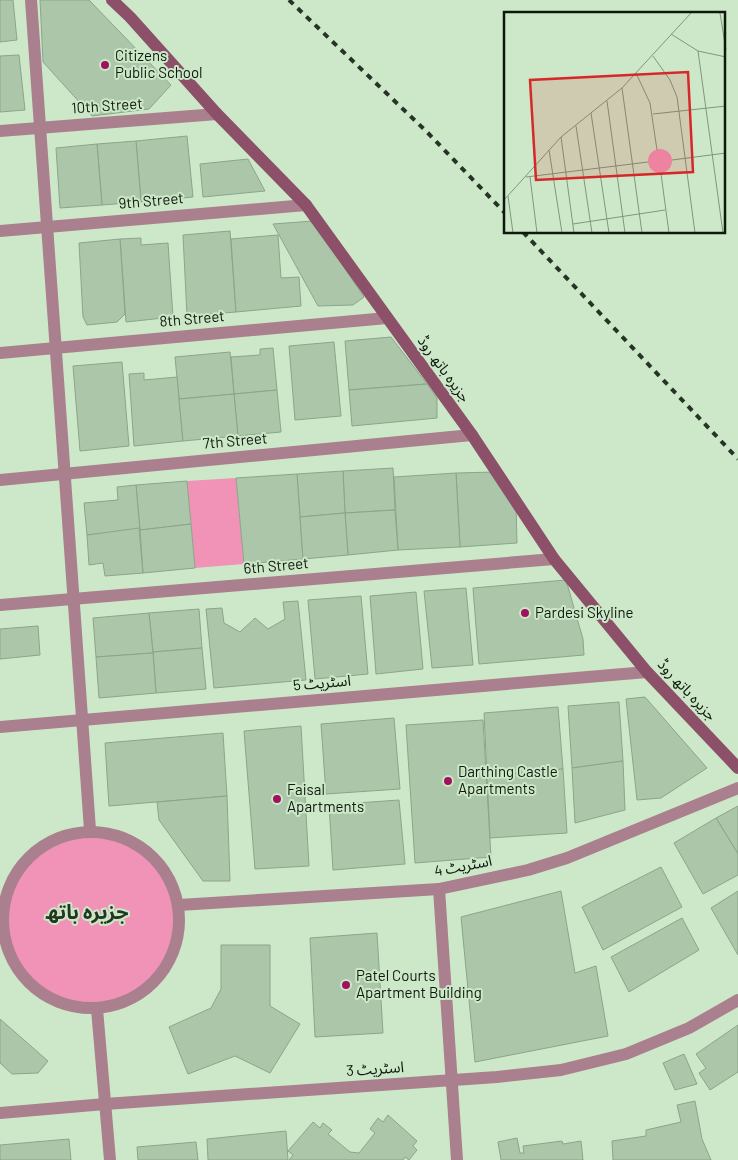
<svg xmlns="http://www.w3.org/2000/svg" width="738" height="1160" font-family="Barlow,'Noto Sans Arabic',sans-serif">
	<style>
		.green { fill: #f193b7 }
		.building { fill: #abc6a8; stroke: #8ba588 }
		.lines { fill: none; stroke-linecap: round; stroke-linejoin: round }
		.street { stroke: #aa7f8e; stroke-width: 12 }
		.secondary { stroke: #8c5068; stroke-width: 12 }
		.rail { stroke: #273326; stroke-width: 4; stroke-dasharray: 6 6; stroke-linecap: butt }
		.poi-dot { fill: #9f125e; stroke: #cde8c9; stroke-width: 2 }
		.labels { text-anchor: middle; stroke-width: 4; stroke-linejoin: round; paint-order: stroke }
		.poi-label { font-size: 15px; fill: #0e180d; stroke: #cde8c9; text-anchor: start }
		.street-label { font-size: 15px; fill: #0e180d; stroke: #cde8c9 }
		.district-label { font-size: 20px; font-weight: bold; fill: #21371f; stroke: #cde8c9 }
		.inset-road { fill: none; stroke: #81957e; stroke-width: 1 }
		.view { fill: #d62828; fill-opacity: 0.15; stroke: #d62828; stroke-width: 2.5 }
		.inset-edge { fill: none; stroke: #0e180d; stroke-width: 2.5 }
	</style>
	<rect width="100%" height="100%" fill="#cde8c9"/>
	<!-- green -->
	<g class="green">
		<path d="M236,478L244,564L195,568L187,481Z"/>
		<circle cx="91" cy="920" r="88"/>
	</g>
	<!-- building -->
	<g class="building">
		<path d="M0,0H13L17,40L0,42Z"/>
		<path d="M40,0H89L171,85L149,109L92,116L43,62Z"/>
		<path d="M19,55L25,110L0,112V56Z"/>
		<path d="M187,136L193,197L141,202L136,141Z"/>
		<path d="M136,141L141,202L102,205L97,144Z"/>
		<path d="M97,144L102,205L60,208L56,148Z"/>
		<path d="M248,159L265,191L203,197L200,164Z"/>
		<path d="M313,221L364,297L353,305L318,306L273,224Z"/>
		<path d="M230,231L236,312L187,316L183,235Z"/>
		<path d="M278,235L281,278L299,277L301,306L236,312L231,239Z"/>
		<path d="M141,238V245L168,243L173,317L126,322L120,239Z"/>
		<path d="M120,239L125,314L117,322L87,325L83,317L79,243Z"/>
		<path d="M391,337L427,384L349,390L345,341Z"/>
		<path d="M334,342L341,416L295,420L289,346Z"/>
		<path d="M273,348L277,390L234,394L231,357L260,355V349Z"/>
		<path d="M230,352L234,394L179,399L175,357Z"/>
		<path d="M122,362L129,446L80,451L73,366Z"/>
		<path d="M144,373V380L177,377L183,441L134,446L129,374Z"/>
		<path d="M427,384L437,398V418L352,426L349,390Z"/>
		<path d="M277,390L281,432L238,436L234,394Z"/>
		<path d="M234,394L238,436L183,441L179,399Z"/>
		<path d="M393,468L395,510L345,513L343,471Z"/>
		<path d="M343,471L345,513L300,517L297,474Z"/>
		<path d="M494,472L516,504L517,543L460,547L456,473Z"/>
		<path d="M456,473L460,547L398,550L394,477Z"/>
		<path d="M297,474L303,559L244,564L236,478Z"/>
		<path d="M187,481L191,524L140,530L136,485Z"/>
		<path d="M136,485L140,530L87,535L84,503L118,500L117,487Z"/>
		<path d="M395,510L398,550L348,555L345,513Z"/>
		<path d="M345,513L348,555L303,559L300,517Z"/>
		<path d="M191,524L195,568L143,573L140,530Z"/>
		<path d="M139,528L143,573L105,576L103,563L89,565L87,535Z"/>
		<path d="M566,580L583,639L584,655L479,664L473,588Z"/>
		<path d="M466,588L473,665L432,668L424,591Z"/>
		<path d="M416,592L423,669L376,674L370,596Z"/>
		<path d="M361,596L368,674L315,679L308,600Z"/>
		<path d="M298,601L306,680L214,688L206,609L222,608L224,623L240,632L255,618L268,629L285,619L283,602Z"/>
		<path d="M199,609L202,648L153,652L149,613Z"/>
		<path d="M149,613L153,653L96,657L93,618Z"/>
		<path d="M38,626L40,655L0,659V629Z"/>
		<path d="M202,648L206,689L156,693L153,652Z"/>
		<path d="M153,653L156,693L99,698L96,657Z"/>
		<path d="M645,697L707,768L661,798L637,800L626,699Z"/>
		<path d="M619,702L623,761L572,768L568,706Z"/>
		<path d="M558,707L563,769L487,776L484,713Z"/>
		<path d="M394,718L400,789L326,794L321,724Z"/>
		<path d="M483,720L491,857L415,863L406,725Z"/>
		<path d="M301,726L309,866L255,869L244,731Z"/>
		<path d="M223,733L227,796L109,806L105,743Z"/>
		<path d="M623,761L625,810L575,823L572,768Z"/>
		<path d="M563,769L567,833L490,838L487,776Z"/>
		<path d="M227,796L230,881H203L159,820L157,802Z"/>
		<path d="M399,800L405,864L333,870L329,805Z"/>
		<path d="M738,806V854L716,818Z"/>
		<path d="M716,818L738,854V875L703,894L674,843Z"/>
		<path d="M661,867L682,907L603,950L582,907Z"/>
		<path d="M561,891L575,973L596,966L608,1036L475,1062L461,917Z"/>
		<path d="M738,891V955L711,908Z"/>
		<path d="M682,918L699,950L629,992L611,957Z"/>
		<path d="M377,933L383,1033L315,1037L310,938Z"/>
		<path d="M221,945H270V1006L300,1024L270,1073L235,1056L188,1074L169,1027L211,1008L221,989Z"/>
		<path d="M0,1019L48,1061L38,1073L12,1074L0,1063Z"/>
		<path d="M738,1025V1072L710,1090L699,1073L706,1068L696,1054Z"/>
		<path d="M684,1054L697,1084L675,1090L663,1063Z"/>
		<path d="M695,1101L702,1139L711,1160H613L612,1141L646,1136V1130L681,1122L677,1105Z"/>
		<path d="M388,1115L417,1141L413,1146L417,1150L409,1160L405,1157L403,1160H289L293,1155L288,1151L313,1122L320,1128L323,1123L332,1130L328,1134L350,1152L359,1153L375,1133L370,1129L378,1118L383,1122Z"/>
		<path d="M286,1131L288,1160H208L207,1139Z"/>
		<path d="M517,1138L520,1153H524L523,1146L562,1141L563,1144L581,1141L583,1160H501L498,1142Z"/>
		<path d="M69,1139L71,1160H0V1145Z"/>
		<path d="M196,1142L198,1160H138L137,1147Z"/>
	</g>
	<g class="lines">
		<!-- street -->
		<g class="street">
			<path d="M31,0L90,830"/>
			<path d="M0,131L217,114"/>
			<path d="M0,231L306,205"/>
			<path d="M0,353L387,318"/>
			<path d="M0,480L472,435"/>
			<path d="M0,605L554,559"/>
			<path d="M0,727L647,672"/>
			<circle cx="91" cy="920" r="88"/>
			<path d="M439,889L457,1160"/>
			<path d="M179,905L439,889L528,870L567,858L738,788"/>
			<path d="M97,1009L110,1160"/>
			<path d="M0,1113L105,1104L497,1077L561,1070L626,1054L689,1028L738,1000"/>
		</g>
		<!-- secondary -->
		<path class="secondary" d="M112,0L130,17L217,114L306,205L472,435L554,559L647,672L738,768"/>
		<!-- rail -->
		<g class="rail">
			<path d="M289,0L427,132L506,214"/>
			<path d="M523,232L738,459"/>
		</g>
	</g>
	<!-- markers -->
	<g class="poi-dot">
		<circle cx="105" cy="65" r="5"/>
		<circle cx="525" cy="613" r="5"/>
		<circle cx="448" cy="781" r="5"/>
		<circle cx="277" cy="799" r="5"/>
		<circle cx="346" cy="985" r="5"/>
	</g>
	<g class="labels">
		<!-- poi labels -->
		<g class="poi-label">
			<text x="115" y="61">Citizens<tspan x="115" dy="17">Public School</tspan></text>
			<text x="535" y="618">Pardesi Skyline</text>
			<text x="458" y="777">Darthing Castle<tspan x="458" dy="17">Apartments</tspan></text>
			<text x="287" y="795">Faisal<tspan x="287" dy="17">Apartments</tspan></text>
			<text x="356" y="981">Patel Courts<tspan x="356" dy="17">Apartment Building</tspan></text>
		</g>
		<!-- street labels -->
		<g class="street-label">
			<text transform="translate(107 106) rotate(-4)" y="5">10th Street</text>
			<text transform="translate(151 201) rotate(-5)" y="5">9th Street</text>
			<text transform="translate(192 319) rotate(-5)" y="5">8th Street</text>
			<text transform="translate(444 369) rotate(54)" y="5">جزیرہ باتھ روڈ</text>
			<text transform="translate(235 441) rotate(-5)" y="5">7th Street</text>
			<text transform="translate(276 566) rotate(-5)" y="5">6th Street</text>
			<text transform="translate(322 683) rotate(-5)" y="5">اسٹریٹ 5</text>
			<text transform="translate(687 690) rotate(47)" y="5">جزیرہ باتھ روڈ</text>
			<text transform="translate(463 866) rotate(-11)" y="5">اسٹریٹ 4</text>
			<text transform="translate(375 1069) rotate(-4)" y="5">اسٹریٹ 3</text>
		</g>
		<!-- district labels -->
		<g class="district-label">
			<text x="87" y="919">جزیرہ باتھ</text>
		</g>
	</g>
	<!-- overview -->
	<g transform="translate(504 12)">
		<rect width="221" height="221" fill="#cde8c9"/>
		<path d="M144 149a12 12 0 1 1 24 0a12 12 0 1 1-24 0Z" fill="#f193b7"/>
		<path class="inset-road" d="M216,1L222,38M167,22L194,39L222,45M194,39L219,221M149,44L166,68L173,85L191,221M132,61L146,91L153,138M118,76L138,221M103,89L121,221M87,101L105,221M149,102L222,94M72,114L88,221M57,125L70,221M45,138L58,221M168,148L222,141M157,162L165,221M22,165L144,150M26,165L33,221M4,184L9,221M0,188L57,125L118,76L187,1M69,212L161,198"/>
		<path class="view" d="M184,60L189,160L32,168L26,68Z"/>
		<rect width="221" height="221" class="inset-edge"/>
	</g>
</svg>
